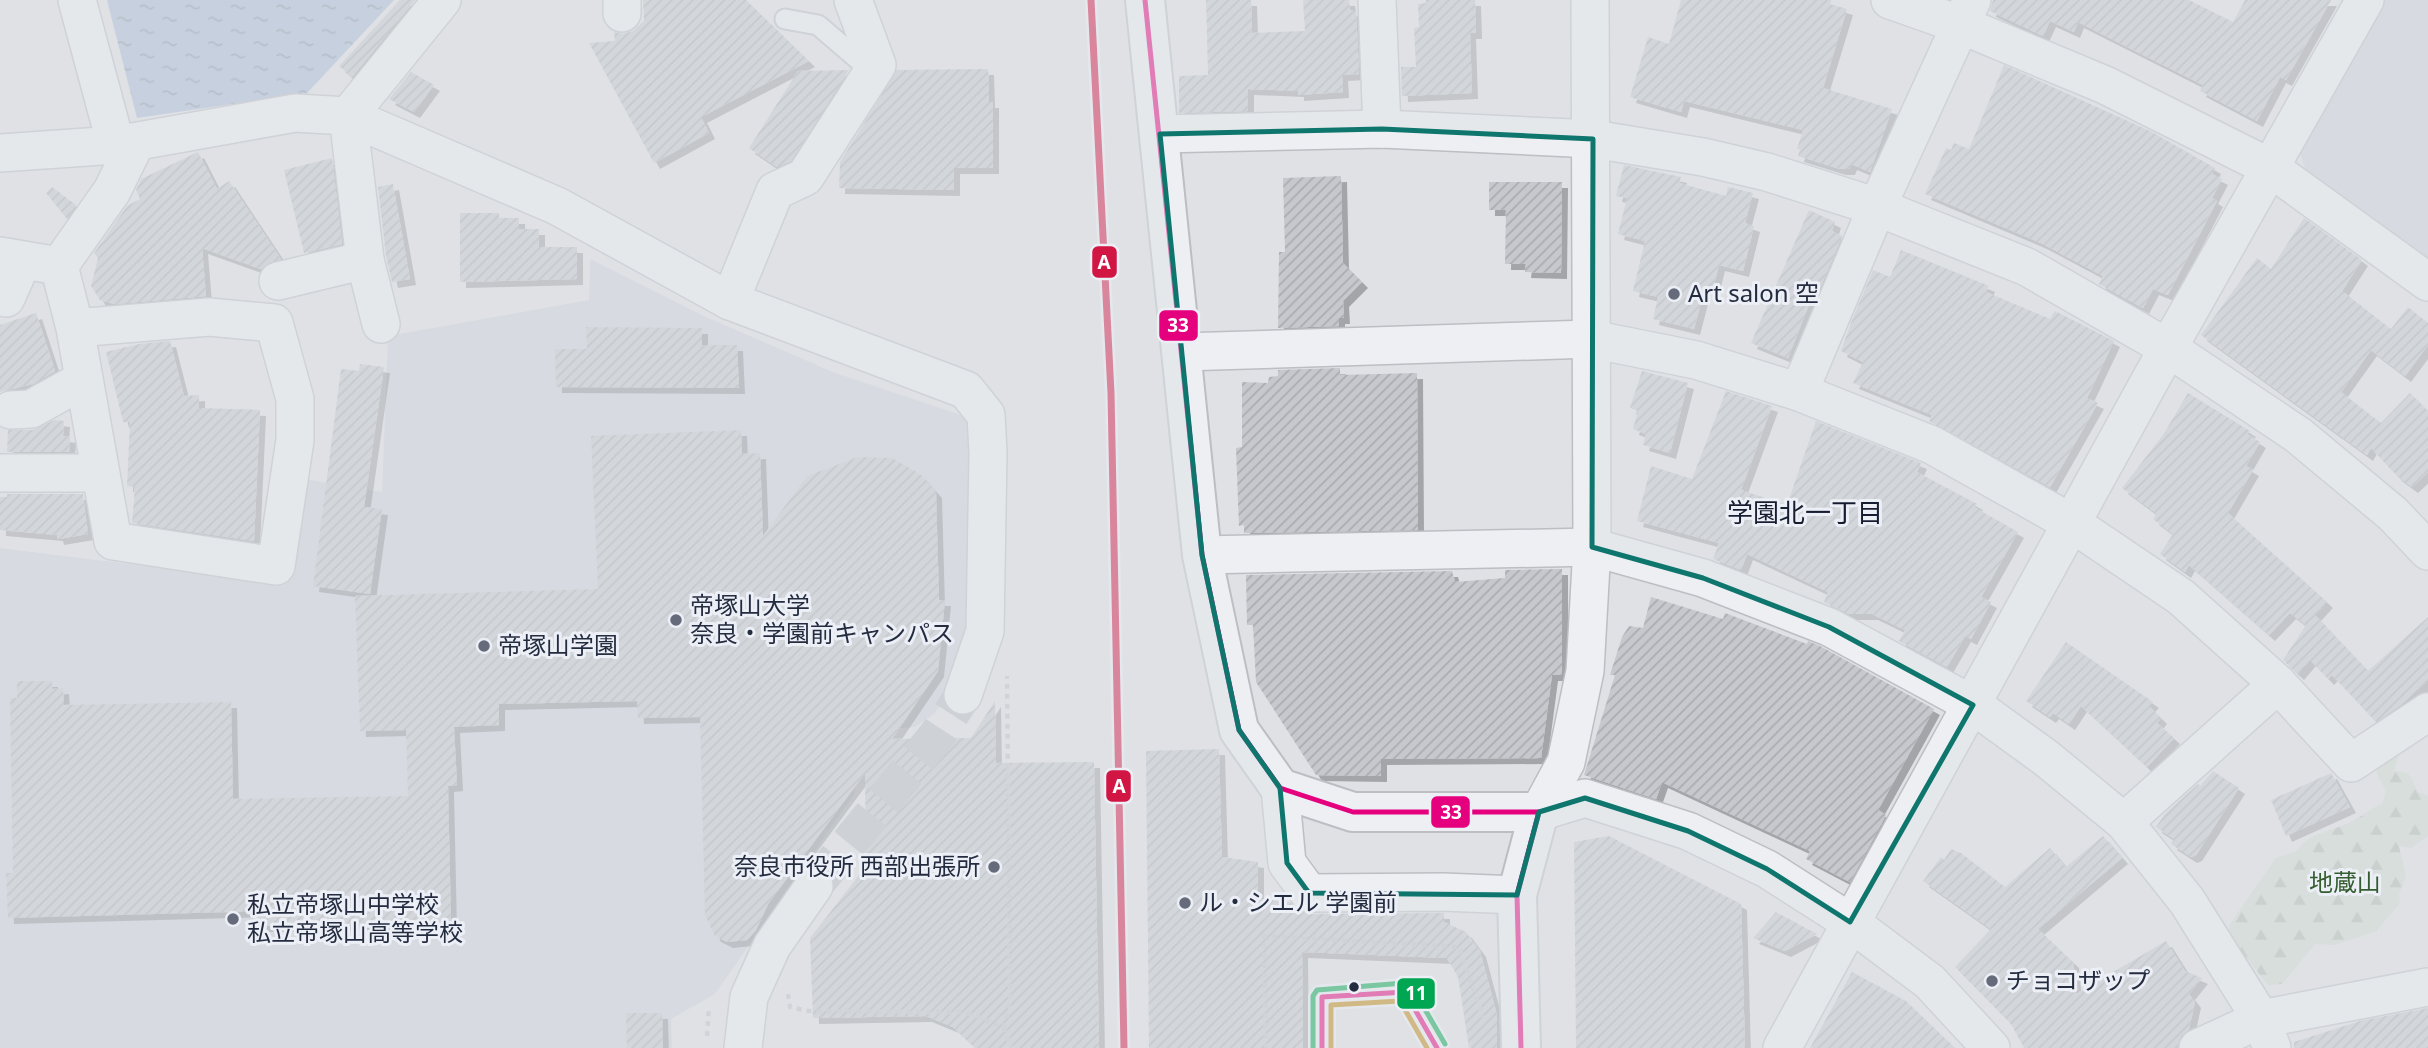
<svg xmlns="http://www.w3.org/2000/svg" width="2428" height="1048" font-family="'Noto Sans','Noto Sans JP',sans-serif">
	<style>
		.built { fill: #cfd2db }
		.forest { fill: url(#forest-firs) }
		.water { fill: url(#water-ripples) }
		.building { fill: url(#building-hatch); filter: url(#shadow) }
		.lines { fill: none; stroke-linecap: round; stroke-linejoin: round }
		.minor-tunnel { stroke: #babdc4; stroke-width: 37; stroke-dasharray: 37 18; stroke-linecap: butt }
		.service-casing { stroke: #bcbec3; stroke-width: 23 }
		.minor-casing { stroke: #bcbec3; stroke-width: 40 }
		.tertiary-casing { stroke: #bcbec3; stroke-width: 42 }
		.path { stroke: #c0c2c8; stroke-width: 4.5; stroke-dasharray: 5 5; stroke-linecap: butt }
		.service { stroke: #eeeff2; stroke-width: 19 }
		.minor { stroke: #eeeff2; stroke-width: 37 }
		.tertiary { stroke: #eeeff2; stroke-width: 38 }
		.bus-1-casing { stroke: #eceff6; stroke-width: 10 }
		.bus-2-casing { stroke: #eceff6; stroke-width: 10 }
		.bus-3-casing { stroke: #eceff6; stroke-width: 10 }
		.bus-1 { stroke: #e5007d; stroke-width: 5 }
		.bus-2 { stroke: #c28810; stroke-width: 5 }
		.bus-3 { stroke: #00a651; stroke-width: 5 }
		.rail-1-casing { stroke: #eceff6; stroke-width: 12 }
		.rail-1 { stroke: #d21644; stroke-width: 7 }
		.marked { fill: none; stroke: #0f766e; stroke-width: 5; stroke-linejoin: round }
		.poi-dot { fill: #656b7a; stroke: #eceff6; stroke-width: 2.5 }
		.bus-dot { fill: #242c40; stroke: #eceff6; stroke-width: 2.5 }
		.labels { text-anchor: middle; stroke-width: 6; stroke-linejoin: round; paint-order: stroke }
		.poi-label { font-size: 24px; fill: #242c40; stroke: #eceff6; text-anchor: start }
		.park-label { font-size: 24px; fill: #345d30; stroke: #eceff6 }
		.neighbourhood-label { font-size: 26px; fill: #171d30; stroke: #eceff6 }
		.line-badge { stroke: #eceff6; stroke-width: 2.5 }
		.badge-label { font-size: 19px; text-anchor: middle; font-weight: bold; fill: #fff }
	</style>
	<defs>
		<pattern id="forest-firs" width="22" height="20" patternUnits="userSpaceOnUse" patternTransform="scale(1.75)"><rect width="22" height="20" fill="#ced9ce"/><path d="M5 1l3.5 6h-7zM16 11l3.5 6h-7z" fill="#b1bab2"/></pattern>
		<pattern id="water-ripples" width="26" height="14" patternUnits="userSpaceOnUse" patternTransform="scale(1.75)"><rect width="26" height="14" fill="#aabad4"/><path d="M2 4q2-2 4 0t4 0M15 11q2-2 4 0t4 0" fill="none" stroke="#8a97ad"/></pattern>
		<pattern id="building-hatch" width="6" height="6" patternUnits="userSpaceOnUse" patternTransform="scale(1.75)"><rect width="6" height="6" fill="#c6c8cd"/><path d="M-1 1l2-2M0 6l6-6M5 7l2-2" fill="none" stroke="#aaacb1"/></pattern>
		<filter id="shadow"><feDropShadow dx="6" dy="6" stdDeviation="0" flood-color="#0004"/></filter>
	</defs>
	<rect width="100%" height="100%" fill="#dfe1e5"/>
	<!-- built -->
	<g class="built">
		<path d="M2381,0H2428V264L2310,183L2299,150Z"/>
		<path d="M590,259L706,317L833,372L967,417L973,624L963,668L934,714L915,727L858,732L855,793L715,994L671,1019L672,1048H0V548L283,583L304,479L382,492L388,336L589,300Z"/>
	</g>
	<!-- forest -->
	<path class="forest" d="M2395,755L2398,758L2394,771L2408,773L2418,792L2428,796V836L2411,848L2399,846L2406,876L2399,894L2400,903L2376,931L2335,945L2315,944L2282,984L2268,985L2228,935L2230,924L2276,858L2297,851C2309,831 2335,832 2354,820C2364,815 2371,808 2382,804L2386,791L2377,774L2376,760Z"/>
	<!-- water -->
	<path class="water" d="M107,0H394L307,93L137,118Z"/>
	<!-- building -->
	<g class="building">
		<path d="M400,0H415L352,77L339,66Z"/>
		<path d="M643,0H746L809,61L701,117L709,133L654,163L589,43L615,41L614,32L623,34L633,31L644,21Z"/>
		<path d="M1206,0H1251L1252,33L1305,31L1303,0H1349L1350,10H1356L1359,74L1342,75L1343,92L1298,95V91L1248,89V111L1179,113V76L1208,75Z"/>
		<path d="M1426,0H1475L1476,33H1470L1472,93L1402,96L1401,67H1416L1414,28L1419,27L1418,4L1426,3Z"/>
		<path d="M1681,0H1831L1830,4L1847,9L1823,88L1892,109L1870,172L1851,164L1849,169H1840L1798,156L1800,149H1797L1803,130L1684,101L1681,112L1630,97L1648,37L1669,44Z"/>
		<path d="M1993,0H2189L2233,22L2245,0H2331L2286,80L2280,77L2257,121L2200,91L2203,85L2078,22L2074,32L2050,21L2043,36L1990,11Z"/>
		<path d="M2004,65L2152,132L2215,168L2212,174L2222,179L2212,198L2217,201L2168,295L2153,289L2143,308L2099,284L2103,276L2041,243L1925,194L1946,148L1951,150L1954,143L1969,149Z"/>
		<path d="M988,69L989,102H993V168H954V190L839,188L840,162L897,70Z"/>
		<path d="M849,70L791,161L777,167L749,148L798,71Z"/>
		<path d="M411,72L434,85L414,112L389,99Z"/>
		<path d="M198,152L217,189L229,181L281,259L261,269L202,248L206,296L114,304L100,300L91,286L98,258L94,253L127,206L140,199L136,190L141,179Z"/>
		<path d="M332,158L342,244L304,253L284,170Z"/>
		<path d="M1624,165L1681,177L1679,183L1726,196L1728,187L1753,193L1745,223L1754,226L1743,271L1719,265L1713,289L1705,287L1694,329L1653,319L1658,297L1633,291L1645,241L1618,234L1627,198L1616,196Z"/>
		<path d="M1341,176L1343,263L1362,282L1343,301L1344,318H1339V326L1278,328L1279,252H1285L1283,178Z"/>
		<path d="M1489,182H1562L1561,273L1525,272L1526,264H1505L1506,210H1489Z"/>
		<path d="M393,184L410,279L392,282L386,256L378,187Z"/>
		<path d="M52,187L76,205L67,219L46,193Z"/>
		<path d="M1809,210L1835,222L1832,231L1842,236L1818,293L1814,292L1788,358L1751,343Z"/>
		<path d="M460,213H499V218H519V229H539V247H577V279L460,282Z"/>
		<path d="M2304,218L2362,260L2342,291L2391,329L2408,307L2428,323V345L2405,376L2371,350L2341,392L2381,423L2410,393L2428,411V472L2412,487L2397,476L2371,448L2367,455L2201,335L2257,258L2271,269Z"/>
		<path d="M1901,250L1989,286L1986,292L2050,319L2055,311L2114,341L2087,398L2098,403L2050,487L1929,421L1932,415L1853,383L1863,362L1841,351L1852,320L1873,270L1890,277Z"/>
		<path d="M36,313L55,371L33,384L0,392V325Z"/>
		<path d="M586,327L702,328V345H737L739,388L556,387L555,349H587Z"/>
		<path d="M170,341L184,396L199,395V408L260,410L254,541L132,523L135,487L127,486L130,422H123L106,352L139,344Z"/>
		<path d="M360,364L384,367L364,507L382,509L370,594L313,586L341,369L359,371Z"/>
		<path d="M1340,368V375L1417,373L1418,530L1244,533V525L1239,526L1236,448L1242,447V382L1268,383L1269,377L1278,376V370Z"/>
		<path d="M1642,371L1688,383L1670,453L1643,445L1646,434L1633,429L1638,411L1630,408Z"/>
		<path d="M1726,391L1772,406L1741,490L1787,505L1816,421L1921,463L1917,472L1977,504L1974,507L2018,532L1981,597L1991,602L1971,639L1965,636L1947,667L1899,641L1905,630L1872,614H1849L1824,602L1828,592L1747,554L1741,570L1713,559L1719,543L1637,521L1651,466L1692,479Z"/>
		<path d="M2188,393L2250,431L2247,434L2260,442L2246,466L2253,470L2228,513L2327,602L2315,615L2368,671L2428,617V680L2402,704L2376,722L2332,675L2328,679L2310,660L2298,674L2283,660L2306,625L2290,613L2269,635L2189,565L2185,572L2160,554L2173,534L2153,519L2157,514L2122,488L2163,435Z"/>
		<path d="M54,420L64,421L63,436L70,437L69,452H7L8,430H33Z"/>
		<path d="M741,430L742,454L760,453L763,536L807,476L858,457L892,458L920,474L936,492L939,600H945L938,671L892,739L971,738L995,701L996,763L1094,762L1099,1048H975L953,1027L926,1016L813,1018L810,938L866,866L865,773L768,904L756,930L747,940L727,942L715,936L705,915L700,717L638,718L637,701L499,704V725L454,727L457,785L448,786L451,923L261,926V911L8,918L6,873H13L10,698H17V681H52V689L63,688L64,705L231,702L233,799L408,796L406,730L360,731L355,596L598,589L591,436Z"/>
		<path d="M7,494H83L88,534L58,539L57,535L0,530V497H7Z"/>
		<path d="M1562,569V675H1552L1541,758L1381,759V776L1316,775L1256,682L1253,625H1247L1246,575L1452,571L1455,582L1505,578V570Z"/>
		<path d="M1651,597L1723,619L1725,613L1807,644L1808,641L1820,646L1934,709L1878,810L1886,815L1850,882L1806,859L1810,851L1662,782L1656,799L1584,775L1615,675H1610L1622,637L1629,626L1643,628Z"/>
		<path d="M2066,642L2153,702L2149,706L2161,718L2157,723L2174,738L2147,767L2081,706L2069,724L2053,713L2050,717L2026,701Z"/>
		<path d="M1219,749L1222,857L1258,862V899L1290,902L1299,911L1309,914L1444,913V922L1466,932L1480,951L1497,1015V1048H1469L1458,977L1447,958L1302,952L1303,1048H1149L1146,751Z"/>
		<path d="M2213,771L2239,788L2196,855L2191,857L2171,844L2174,839L2156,827L2165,814L2198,784L2200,786Z"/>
		<path d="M2331,773L2350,807L2286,836L2271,800Z"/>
		<path d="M1609,836L1741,904L1745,1048H1576L1574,842Z"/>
		<path d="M2103,836L2122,858L2038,929L2073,962L2076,994L2166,941L2185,971L2202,978L2189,994L2195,1002L2189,1029L2181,1036L2177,1048H2024L2011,1024L1955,967L1991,929L1923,881L1941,857L1944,860L1951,849L1961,853L2005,887L2050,848L2066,867Z"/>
		<path d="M1776,912L1817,934L1785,951L1753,938Z"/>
		<path d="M1852,972L1906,1001L1955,1048H1810Z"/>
		<path d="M2428,1008V1048H2294V1042L2360,1021Z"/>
		<path d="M626,1013H662L663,1048H627Z"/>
	</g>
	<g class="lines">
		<!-- minor-tunnel -->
		<path class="minor-tunnel" d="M814,886L938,734L963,695"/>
		<defs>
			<g id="service">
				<path d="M785,19L818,25L860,61L876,65"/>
				<path d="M1322,1048V997L1405,992L1437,1048"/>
			</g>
			<g id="minor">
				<path d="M77,0L116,145"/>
				<path d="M622,0V13"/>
				<path d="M1377,0L1382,129"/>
				<path d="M1890,0L1961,25L2105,85L2269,167L2428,282"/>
				<path d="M1160,134L1382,129L1593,139L1703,157L1767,172L1877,207L2027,267L2168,348L2298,435L2393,514L2428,551"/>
				<path d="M0,153L116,145L295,113L348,116L557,206L730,301L966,390L986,415L988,453L985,631L963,695"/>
				<path d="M0,256L59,266"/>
				<path d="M278,281L365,260"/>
				<path d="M6,298L22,262"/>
				<path d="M730,301L775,191L805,177L877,65L853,0"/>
				<path d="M381,324L365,260L348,116L442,0"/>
				<path d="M75,328L209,317L274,323L295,399V440L276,566L113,541L75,328L59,266L112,191L136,142"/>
				<path d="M1182,352L1591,339L1696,360L1799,392L1932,445L2073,524L2181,597L2278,684L2351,763L2428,712"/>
				<path d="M1799,392L1877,207L1972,0"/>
				<path d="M11,410L31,409L83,380"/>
				<path d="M0,473H100"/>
				<path d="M1202,555L1592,547L1703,578L1829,627L1973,705L2046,758L2124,822L2187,901L2261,1019L2272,1048"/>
				<path d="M1280,788L1287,863L1309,893L1443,892L1517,895"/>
				<path d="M1539,812L1566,762L1585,671L1592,547L1590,0"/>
				<path d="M1539,812L1585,798L1688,831L1767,869L1850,922L1930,982L1991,1048"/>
				<path d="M2124,822L2278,684"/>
				<path d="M743,1048L749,997L772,946L814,886"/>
				<path d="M1782,1048L2168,348L2365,0"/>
				<path d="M2198,1048L2261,1019L2428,987"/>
			</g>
			<path id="tertiary" d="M1145,0L1202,555L1239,730L1280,788L1353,812H1539L1517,895L1521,1048"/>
		</defs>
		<!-- service casing -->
		<use href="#service" class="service-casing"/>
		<!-- minor casing -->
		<use href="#minor" class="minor-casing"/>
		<!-- tertiary casing -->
		<use href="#tertiary" class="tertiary-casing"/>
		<!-- path -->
		<g class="path">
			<path d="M788,994L790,1007L808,1011L966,1012L1004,1028L1011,1048"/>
			<path d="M1004,1028L1010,1000L1007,676"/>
			<path d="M707,1036L709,1006"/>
			<path d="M1266,1048L1264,936L1459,947L1483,1017"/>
		</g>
		<!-- service -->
		<use href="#service" class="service"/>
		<!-- minor -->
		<use href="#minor" class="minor"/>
		<!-- tertiary -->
		<use href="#tertiary" class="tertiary"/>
		<defs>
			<g id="bus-1">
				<path d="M1145,0L1202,555L1239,730L1280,788L1353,812H1539L1517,895L1521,1048"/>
				<path d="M1322,1048V997L1405,992L1437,1048"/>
			</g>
			<path id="bus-2" d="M1331,1048V1005L1400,1001L1427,1048"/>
			<path id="bus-3" d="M1313,1048V996L1317,990L1404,983L1412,987L1445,1044"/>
		</defs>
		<!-- bus-1 casing -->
		<use href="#bus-1" class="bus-1-casing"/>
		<!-- bus-2 casing -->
		<use href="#bus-2" class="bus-2-casing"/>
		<!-- bus-3 casing -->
		<use href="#bus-3" class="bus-3-casing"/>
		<!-- bus-1 -->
		<use href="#bus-1" class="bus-1"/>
		<!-- bus-2 -->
		<use href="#bus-2" class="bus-2"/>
		<!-- bus-3 -->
		<use href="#bus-3" class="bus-3"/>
		<defs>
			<path id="rail-1" d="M1091,0L1111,393L1124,1048"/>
		</defs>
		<!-- rail-1 casing -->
		<use href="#rail-1" class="rail-1-casing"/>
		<!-- rail-1 -->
		<use href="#rail-1" class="rail-1"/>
	</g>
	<!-- marked area -->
	<path d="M0 0H2428V1048H0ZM1382,129L1593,139L1592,547L1703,578L1829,627L1973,705L1850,922L1767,869L1688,831L1585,798L1539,812L1517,895L1309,893L1287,863L1280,788L1239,730L1202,555L1160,134Z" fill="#dfe1e5" fill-opacity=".55" fill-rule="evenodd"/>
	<path class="marked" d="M1382,129L1593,139L1592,547L1703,578L1829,627L1973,705L1850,922L1767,869L1688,831L1585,798L1539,812L1517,895L1309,893L1287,863L1280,788L1239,730L1202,555L1160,134Z"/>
	<!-- markers -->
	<g class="poi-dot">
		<circle cx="1674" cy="294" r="7"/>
		<circle cx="676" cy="620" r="7"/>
		<circle cx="484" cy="646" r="7"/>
		<circle cx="994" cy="867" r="7"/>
		<circle cx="1185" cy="903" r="7"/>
		<circle cx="233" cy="919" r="7"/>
		<circle cx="1992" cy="981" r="7"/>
	</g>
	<circle class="bus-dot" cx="1354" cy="987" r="6"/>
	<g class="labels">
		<!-- poi labels -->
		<g class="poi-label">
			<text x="1688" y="302">Art salon 空</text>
			<text x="690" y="614">帝塚山大学<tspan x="690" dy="28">奈良・学園前キャンパス</tspan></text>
			<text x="498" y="654">帝塚山学園</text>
			<text x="980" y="875" text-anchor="end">奈良市役所 西部出張所</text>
			<text x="1199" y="911">ル・シエル 学園前</text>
			<text x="247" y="913">私立帝塚山中学校<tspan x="247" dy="28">私立帝塚山高等学校</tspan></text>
			<text x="2006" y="989">チョコザップ</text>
		</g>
		<!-- park labels -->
		<g class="park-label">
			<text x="2345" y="891">地蔵山</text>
		</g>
		<!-- neighbourhood labels -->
		<g class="neighbourhood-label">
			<text x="1805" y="522">学園北一丁目</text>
		</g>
	</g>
	<g class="line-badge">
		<rect x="1091" y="245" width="27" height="34" rx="7" fill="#d21644"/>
		<rect x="1158" y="309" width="41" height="33" rx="7" fill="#e5007d"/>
		<rect x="1105" y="769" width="27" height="34" rx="7" fill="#d21644"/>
		<rect x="1430" y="795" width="41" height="34" rx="7" fill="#e5007d"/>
		<rect x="1396" y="977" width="40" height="33" rx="7" fill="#00a651"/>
	</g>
	<g class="badge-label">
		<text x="1104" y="269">A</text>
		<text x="1178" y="332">33</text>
		<text x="1119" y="793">A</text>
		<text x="1451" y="819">33</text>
		<text x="1416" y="1000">11</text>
	</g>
</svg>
